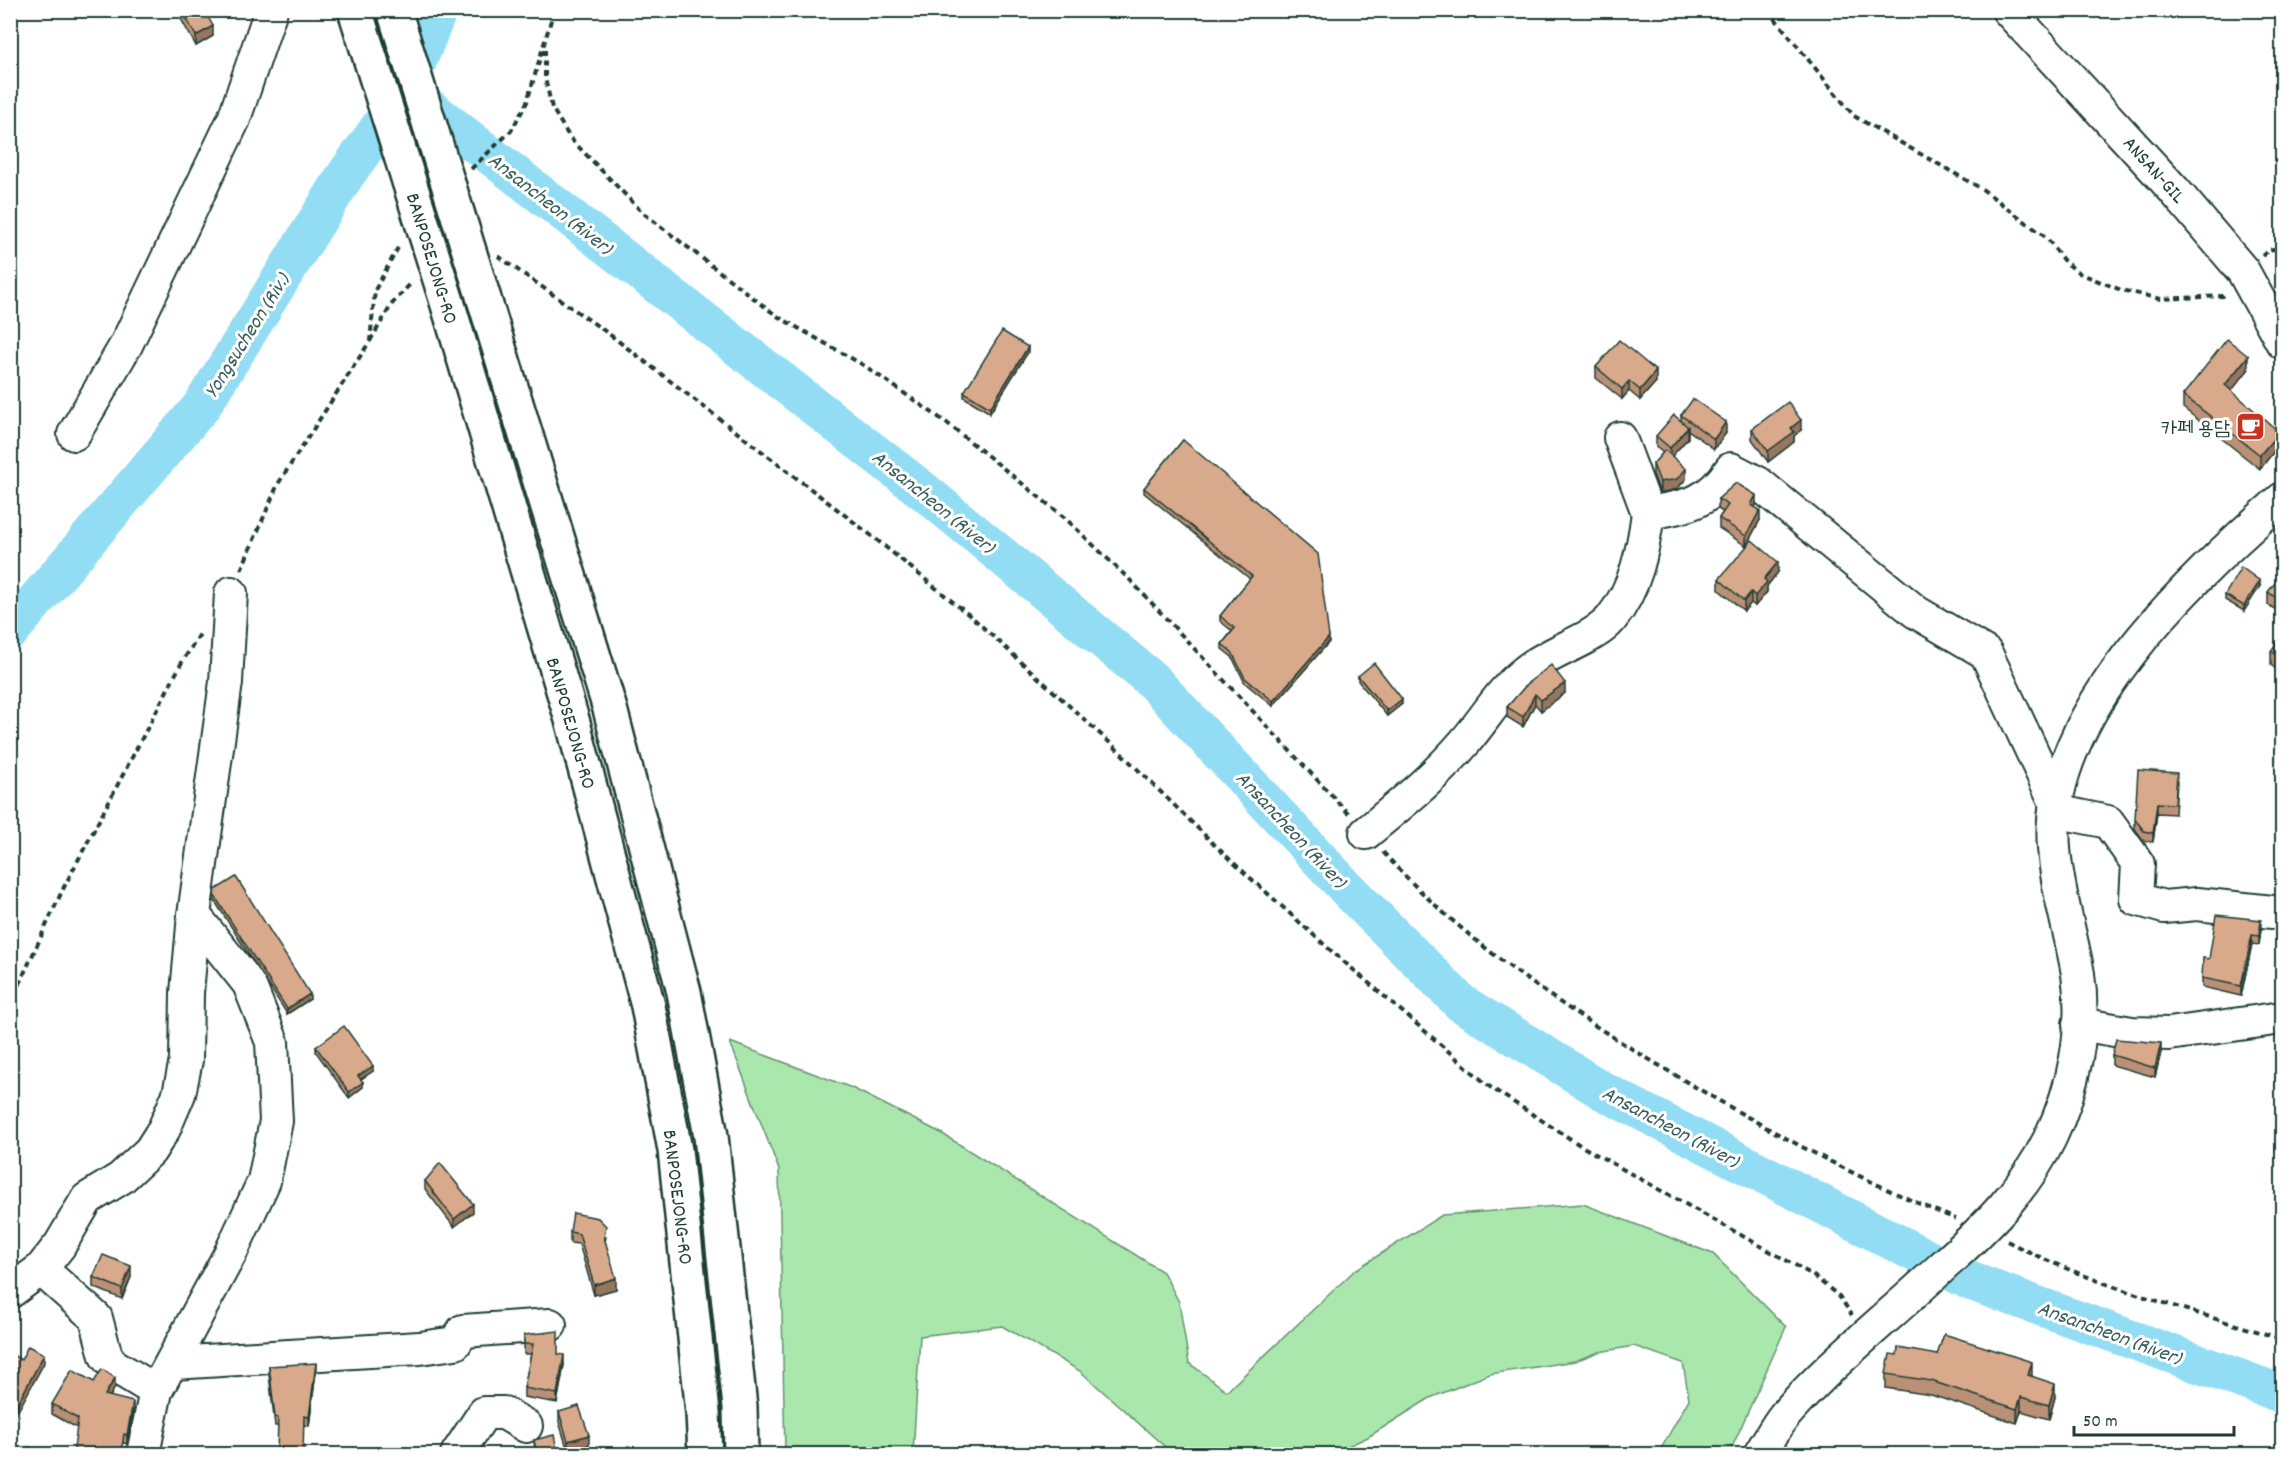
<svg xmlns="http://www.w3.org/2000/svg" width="2293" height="1465" font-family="Dekko,'Poor Story',sans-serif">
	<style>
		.green { fill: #aae7ad; stroke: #649270; stroke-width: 1.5 }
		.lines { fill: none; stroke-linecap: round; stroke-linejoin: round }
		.river { stroke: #93ddf4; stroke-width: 39 }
		.minor-casing { stroke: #1f3d34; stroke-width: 36 }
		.highway-casing { stroke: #1f3d34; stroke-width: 38 }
		.path { stroke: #1f3d34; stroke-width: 4; stroke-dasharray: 6 4.5; stroke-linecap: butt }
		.minor { stroke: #fff; stroke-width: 32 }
		.highway { stroke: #fff; stroke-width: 33 }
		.highway-bridge-casing { stroke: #1f3d34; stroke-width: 38; stroke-linecap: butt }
		.highway-bridge { stroke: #fff; stroke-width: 33 }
		.wall { fill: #ba9177; stroke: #1f3d34; stroke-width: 1.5 }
		.shaded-wall { fill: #977661; stroke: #1f3d34; stroke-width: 1.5 }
		.building { fill: #d8a98a; stroke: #1f3d34; stroke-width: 1.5 }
		.labels { text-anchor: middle; stroke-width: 6; stroke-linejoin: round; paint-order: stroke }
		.street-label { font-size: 20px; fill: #1f3d34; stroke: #fff }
		.poi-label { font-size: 20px; fill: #1f3d34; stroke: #fff; text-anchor: end }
		.water-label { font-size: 21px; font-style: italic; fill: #365d5a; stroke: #fff }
	</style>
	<rect width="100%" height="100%" fill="#fff"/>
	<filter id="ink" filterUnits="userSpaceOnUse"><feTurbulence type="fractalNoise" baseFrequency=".0167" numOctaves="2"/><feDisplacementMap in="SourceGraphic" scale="12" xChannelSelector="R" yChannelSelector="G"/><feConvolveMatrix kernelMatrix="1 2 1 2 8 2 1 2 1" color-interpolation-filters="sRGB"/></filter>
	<g filter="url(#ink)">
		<!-- green -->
		<path class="green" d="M730,1042L852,1088L941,1133L1163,1272L1179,1302L1189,1363L1227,1391L1355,1270L1442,1215L1583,1204L1713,1254L1786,1327L1729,1454H1658L1689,1399L1683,1363L1634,1346L1599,1352L1575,1361L1490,1374L1430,1398L1368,1437L1330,1454H1173L1080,1371L1002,1326L920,1336L913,1454H785L779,1170Z"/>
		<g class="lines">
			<!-- river -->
			<g class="river">
				<path d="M406,90L926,493L1152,680L1351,893L1461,1003L1603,1091L1970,1281L2282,1394"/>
				<path d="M10,631L201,407L345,176L406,90L438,10"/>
			</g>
			<defs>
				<g id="minor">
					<path d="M2008,10L2174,190L2243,271L2282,342"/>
					<path d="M74,434L126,345L234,119L271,10"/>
					<path d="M1620,438L1648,513"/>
					<path d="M2055,811L2108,822L2138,864L2136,899L2164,907L2197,904L2282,913"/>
					<path d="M1366,833C1400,805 1435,777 1464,743C1485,719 1500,691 1526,671C1548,652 1595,639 1611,619C1636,588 1643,550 1648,513C1687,506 1708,504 1731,469L1758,483L1916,612L1986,653L2056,803"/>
					<path d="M2079,1024L2132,1033L2169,1034L2282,1018"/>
					<path d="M41,1269L96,1318L106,1356L113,1365L156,1391"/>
					<path d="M10,1292L41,1269L60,1245L87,1199L121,1178L150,1151L164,1129L179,1094L186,1060L187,993L194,915"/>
					<path d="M173,1363L420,1348L455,1343L463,1331L550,1325"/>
					<path d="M143,1454L156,1391L231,1252L264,1181L276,1121L272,1042L249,984L194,915L226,682L231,593"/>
					<path d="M457,1454L484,1413H504L526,1426"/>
					<path d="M1760,1454C1768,1442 1775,1427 1785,1415C1832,1361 1890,1316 1942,1267C1984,1229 2025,1190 2050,1138C2074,1088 2086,1030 2078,974C2071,932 2057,891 2054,848C2043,716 2191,578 2282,499"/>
				</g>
				<g id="highway">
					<path d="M484,299L610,709L684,992L711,1136L740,1407L741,1454"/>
					<path d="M449,308L573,723L648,1006L675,1150L703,1413L705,1454"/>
				</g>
			</defs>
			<!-- minor casing -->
			<use href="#minor" class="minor-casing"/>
			<!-- highway casing -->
			<use href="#highway" class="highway-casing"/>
			<!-- path -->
			<g class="path">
				<path d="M1768,10L1854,116L1982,189L2047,238L2063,260L2079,273L2121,290L2161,299L2223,296L2225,294"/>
				<path d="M545,50V78L552,108L570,138L642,212L777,316L865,366L947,423L1065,518L1132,582L1350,815"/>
				<path d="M471,169L511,131L527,102L554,10"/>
				<path d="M498,256L609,334L872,536L974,619L1120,752L1225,855L1328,948L1490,1087L1583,1147L1811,1274L1839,1296L1852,1315"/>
				<path d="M2262,256L2269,250L2282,247"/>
				<path d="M370,341L392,304L412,282"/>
				<path d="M241,570L278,484L370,341L375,290L400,244"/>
				<path d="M1383,852C1470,950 1585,1022 1697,1088C1781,1137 1866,1183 1956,1219"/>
				<path d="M10,1004L63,889L182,662L202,631"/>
				<path d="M2007,1241C2093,1286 2190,1310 2282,1339"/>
			</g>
			<!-- minor -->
			<use href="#minor" class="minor"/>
			<!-- highway -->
			<use href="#highway" class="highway"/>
			<defs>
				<g id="highway-bridge">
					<path d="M355,10L449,308"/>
					<path d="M394,10L484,299"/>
				</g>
			</defs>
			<!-- highway-bridge casing -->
			<use href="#highway-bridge" class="highway-bridge-casing"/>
			<!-- highway-bridge -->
			<use href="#highway-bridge" class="highway-bridge"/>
		</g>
		<!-- wall -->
		<g class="wall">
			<path d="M176,10H204L213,36L196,46Z"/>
			<path d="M1028,352L990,413L964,397V392Z"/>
			<path d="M1596,367L1656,382L1640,400L1629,391L1622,399L1596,378Z"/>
			<path d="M2248,370L2231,391L2279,445L2260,469L2183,408V395Z"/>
			<path d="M1681,415L1726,433L1714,449L1688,430V438L1672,456L1686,479L1677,489L1660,493L1653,474V464L1663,453L1656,447V436L1681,422Z"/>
			<path d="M1752,429L1801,430L1794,436V442L1768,462L1752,439Z"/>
			<path d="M1183,440L1329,642L1273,706L1245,683L1232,657L1222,649V644L1232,631L1220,621V616L1250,579L1144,493V488Z"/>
			<path d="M1718,499L1756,505L1755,507L1760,520L1746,546L1719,528V518L1723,512L1718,509Z"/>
			<path d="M1778,572L1767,586V592L1755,606L1751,603L1744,611L1719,590V579Z"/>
			<path d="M2283,573V614L2268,605V592Z"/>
			<path d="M2260,586L2244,611L2225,600V595Z"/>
			<path d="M2283,635V675L2271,665V651Z"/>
			<path d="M1358,676L1402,704L1387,716L1358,681Z"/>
			<path d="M1529,682L1565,693L1541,711L1535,704L1523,727L1507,717V707Z"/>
			<path d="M2283,741V764L2278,761V747Z"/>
			<path d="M2177,782L2175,814L2157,813L2153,842L2144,841L2135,829V819Z"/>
			<path d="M2283,792V820L2278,818V804Z"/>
			<path d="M214,895L310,999L287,1014L214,900Z"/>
			<path d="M2261,929L2259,945L2252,944L2241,996L2202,987V978L2209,959Z"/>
			<path d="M316,1047L373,1071L361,1079L363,1087L349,1098L316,1052Z"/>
			<path d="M2161,1052L2155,1077L2112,1065V1055Z"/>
			<path d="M425,1181L473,1212L454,1227L425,1189Z"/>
			<path d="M570,1232L606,1237L605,1241L616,1289L594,1295L579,1244L570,1243Z"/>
			<path d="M93,1277H131L122,1299L93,1287Z"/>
			<path d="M524,1335L558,1354L564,1365L557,1403L524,1397V1388L531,1354H524Z"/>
			<path d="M269,1366L316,1372L309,1426L304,1425L275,1426L269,1375Z"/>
			<path d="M1886,1374L2032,1376L2055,1397L2049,1419L2021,1411L2017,1423L1931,1395L1886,1388Z"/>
			<path d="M94,1382L115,1387L110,1397L133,1412L127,1444L77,1428L52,1414V1404Z"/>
			<path d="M559,1412L589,1445L568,1451L559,1422Z"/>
			<path d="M534,1440L558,1455H535Z"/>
		</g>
		<!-- shaded-wall -->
		<g class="shaded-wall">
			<path d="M213,26V36L196,46V36Z"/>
			<path d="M1028,347V352L990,413V408Z"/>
			<path d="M2248,356V370L2225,399V385Z"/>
			<path d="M1656,371V382L1640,400V390Z"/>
			<path d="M1629,381V391L1622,399V389Z"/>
			<path d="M1801,420V430L1794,436V442L1768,462V451L1791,428Z"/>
			<path d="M1726,422V433L1714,449V439Z"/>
			<path d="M1688,427V438L1670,458V448Z"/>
			<path d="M2279,432V445L2260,469V455Z"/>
			<path d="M1686,469V479L1677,489L1660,493V482Z"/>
			<path d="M1756,495V505L1751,514V505Z"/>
			<path d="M1760,510V520L1746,546V536Z"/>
			<path d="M1778,562V572L1767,586V592L1755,606V596L1764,579Z"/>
			<path d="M2260,581V586L2244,611V606Z"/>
			<path d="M1751,592V603L1744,611V601Z"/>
			<path d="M1329,637V642L1273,706V701Z"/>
			<path d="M1565,683V693L1541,711V700Z"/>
			<path d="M1535,694V704L1523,727V717Z"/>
			<path d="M1402,699V704L1387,716V711Z"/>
			<path d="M2157,803V813L2153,842V833Z"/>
			<path d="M2261,920V929L2259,945V936Z"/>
			<path d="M2252,935V944L2241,996V986Z"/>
			<path d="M310,994V999L287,1014V1009Z"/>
			<path d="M2161,1043V1052L2155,1077V1068Z"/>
			<path d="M373,1066V1071L358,1081V1076Z"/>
			<path d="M363,1082V1087L349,1098V1092Z"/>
			<path d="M473,1204V1212L454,1227V1219Z"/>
			<path d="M131,1266V1277L122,1299V1289Z"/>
			<path d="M616,1278V1289L594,1295V1285Z"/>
			<path d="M44,1354V1363L10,1426V1418Z"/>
			<path d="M564,1355V1365L557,1403V1394Z"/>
			<path d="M2032,1362V1376L2028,1389V1375Z"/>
			<path d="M316,1363V1372L309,1426V1417Z"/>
			<path d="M115,1378V1387L105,1405V1395Z"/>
			<path d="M2055,1384V1397L2049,1419V1405Z"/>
			<path d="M2021,1397V1411L2017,1423V1409Z"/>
			<path d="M133,1402V1412L127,1444V1435Z"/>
			<path d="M589,1435V1445L568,1451V1441Z"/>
		</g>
		<!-- building -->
		<g class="building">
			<path d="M182,10H204L213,26L196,36Z"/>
			<path d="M1002,331L1028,347L990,408L964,392Z"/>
			<path d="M2227,339L2248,356L2225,385L2279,432L2260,455L2183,395Z"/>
			<path d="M1619,340L1656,371L1640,390L1629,381L1622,389L1596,367Z"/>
			<path d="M1693,399L1726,422L1714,439L1681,415Z"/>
			<path d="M1788,402L1801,420L1791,428L1794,432L1768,451L1752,429Z"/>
			<path d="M1674,415L1688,427L1670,448L1656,436Z"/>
			<path d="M1183,440L1318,554L1329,637L1273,701L1245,678L1232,652L1222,644L1235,628L1220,616L1252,576L1144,488Z"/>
			<path d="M1665,450L1686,469L1677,479L1660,482L1653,464Z"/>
			<path d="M1736,483L1756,495L1751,505L1760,510L1746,536L1719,518L1728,505L1718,499Z"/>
			<path d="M1752,540L1778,562L1764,579L1767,582L1755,596L1751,592L1744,601L1719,579Z"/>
			<path d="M2241,567L2260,581L2244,606L2225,595Z"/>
			<path d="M2283,573V602L2268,592Z"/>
			<path d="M2283,635V661L2271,651Z"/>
			<path d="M1374,663L1402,699L1387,711L1358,676Z"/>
			<path d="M1551,665L1565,683L1541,700L1535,694L1523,717L1507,707L1529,682Z"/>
			<path d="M2283,741V750L2278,747Z"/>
			<path d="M2138,770L2177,773L2175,804L2157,803L2153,833L2144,831L2135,819Z"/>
			<path d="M2283,792V806L2278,804Z"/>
			<path d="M236,877L310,994L287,1009L214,895L215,890Z"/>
			<path d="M2216,915L2261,920L2259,936L2252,935L2241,986L2202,978L2203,958L2209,959Z"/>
			<path d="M344,1026L373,1066L358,1076L363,1082L349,1092L316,1047Z"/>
			<path d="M2116,1039L2161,1043L2155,1068L2112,1055Z"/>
			<path d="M440,1163L473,1204L454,1219L425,1181Z"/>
			<path d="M573,1213L598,1218L606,1226L604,1237L616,1278L594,1285L579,1234L570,1232Z"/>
			<path d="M103,1255L131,1266L122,1289L93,1277Z"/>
			<path d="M558,1331V1354L564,1355L557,1394L524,1388L533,1344H524V1335Z"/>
			<path d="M1944,1334L2032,1362L2028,1375L2055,1384L2049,1405L2021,1397L2017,1409L1931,1381L1886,1374L1890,1354L1897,1355L1898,1348L1937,1355Z"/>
			<path d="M28,1346L44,1354L10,1418V1353L21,1360Z"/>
			<path d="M316,1363L309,1417L304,1416L303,1455H277L278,1418L275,1417L269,1366Z"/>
			<path d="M102,1369L115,1378L105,1395L133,1402L127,1435L124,1434L121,1455H73L78,1419L52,1404L72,1370L94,1382Z"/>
			<path d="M579,1406L589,1435L568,1441L559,1412Z"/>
			<path d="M554,1435L558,1455H537L534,1440Z"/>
			<path d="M28,1447L64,1455H26Z"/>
		</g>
	</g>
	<!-- icons -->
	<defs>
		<symbol id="cafe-square" viewBox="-11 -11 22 22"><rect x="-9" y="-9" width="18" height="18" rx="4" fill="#c8321e" stroke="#fff"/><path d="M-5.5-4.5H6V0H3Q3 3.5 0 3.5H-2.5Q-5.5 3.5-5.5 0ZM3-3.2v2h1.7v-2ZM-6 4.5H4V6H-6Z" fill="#fff"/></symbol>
	</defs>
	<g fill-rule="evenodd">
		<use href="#cafe-square" x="2234" y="410" width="33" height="33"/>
	</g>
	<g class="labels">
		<!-- street labels -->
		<g class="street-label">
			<text transform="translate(2155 169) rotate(48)" y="7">ANSAN-GIL</text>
			<text transform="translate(433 258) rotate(73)" y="7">BANPOSEJONG-RO</text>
			<text transform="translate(572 723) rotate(74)" y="7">BANPOSEJONG-RO</text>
			<text transform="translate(679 1197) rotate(83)" y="7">BANPOSEJONG-RO</text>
		</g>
		<!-- poi labels -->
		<g class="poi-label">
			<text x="2230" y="434">카페 용담</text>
		</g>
		<!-- water labels -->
		<g class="water-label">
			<text transform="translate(551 203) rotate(38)" y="7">Ansancheon (River)</text>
			<text transform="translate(246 335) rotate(-58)" y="7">Yongsucheon (Riv.)</text>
			<text transform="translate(934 501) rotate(39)" y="7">Ansancheon (River)</text>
			<text transform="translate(1292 829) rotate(47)" y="7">Ansancheon (River)</text>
			<text transform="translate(1671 1126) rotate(28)" y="7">Ansancheon (River)</text>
			<text transform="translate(2110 1332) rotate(20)" y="7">Ansancheon (River)</text>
		</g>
	</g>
	<!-- margin -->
	<rect width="2293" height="1465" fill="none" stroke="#fff" stroke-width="36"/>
	<rect x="18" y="18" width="2257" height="1429" fill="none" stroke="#1f3d34" stroke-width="2" filter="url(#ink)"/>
	<!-- scale -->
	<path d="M2074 1426v9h160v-9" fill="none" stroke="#1f3d34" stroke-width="3"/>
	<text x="2083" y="1426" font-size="18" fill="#1f3d34" stroke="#ffffff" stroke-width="4.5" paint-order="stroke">50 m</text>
</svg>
